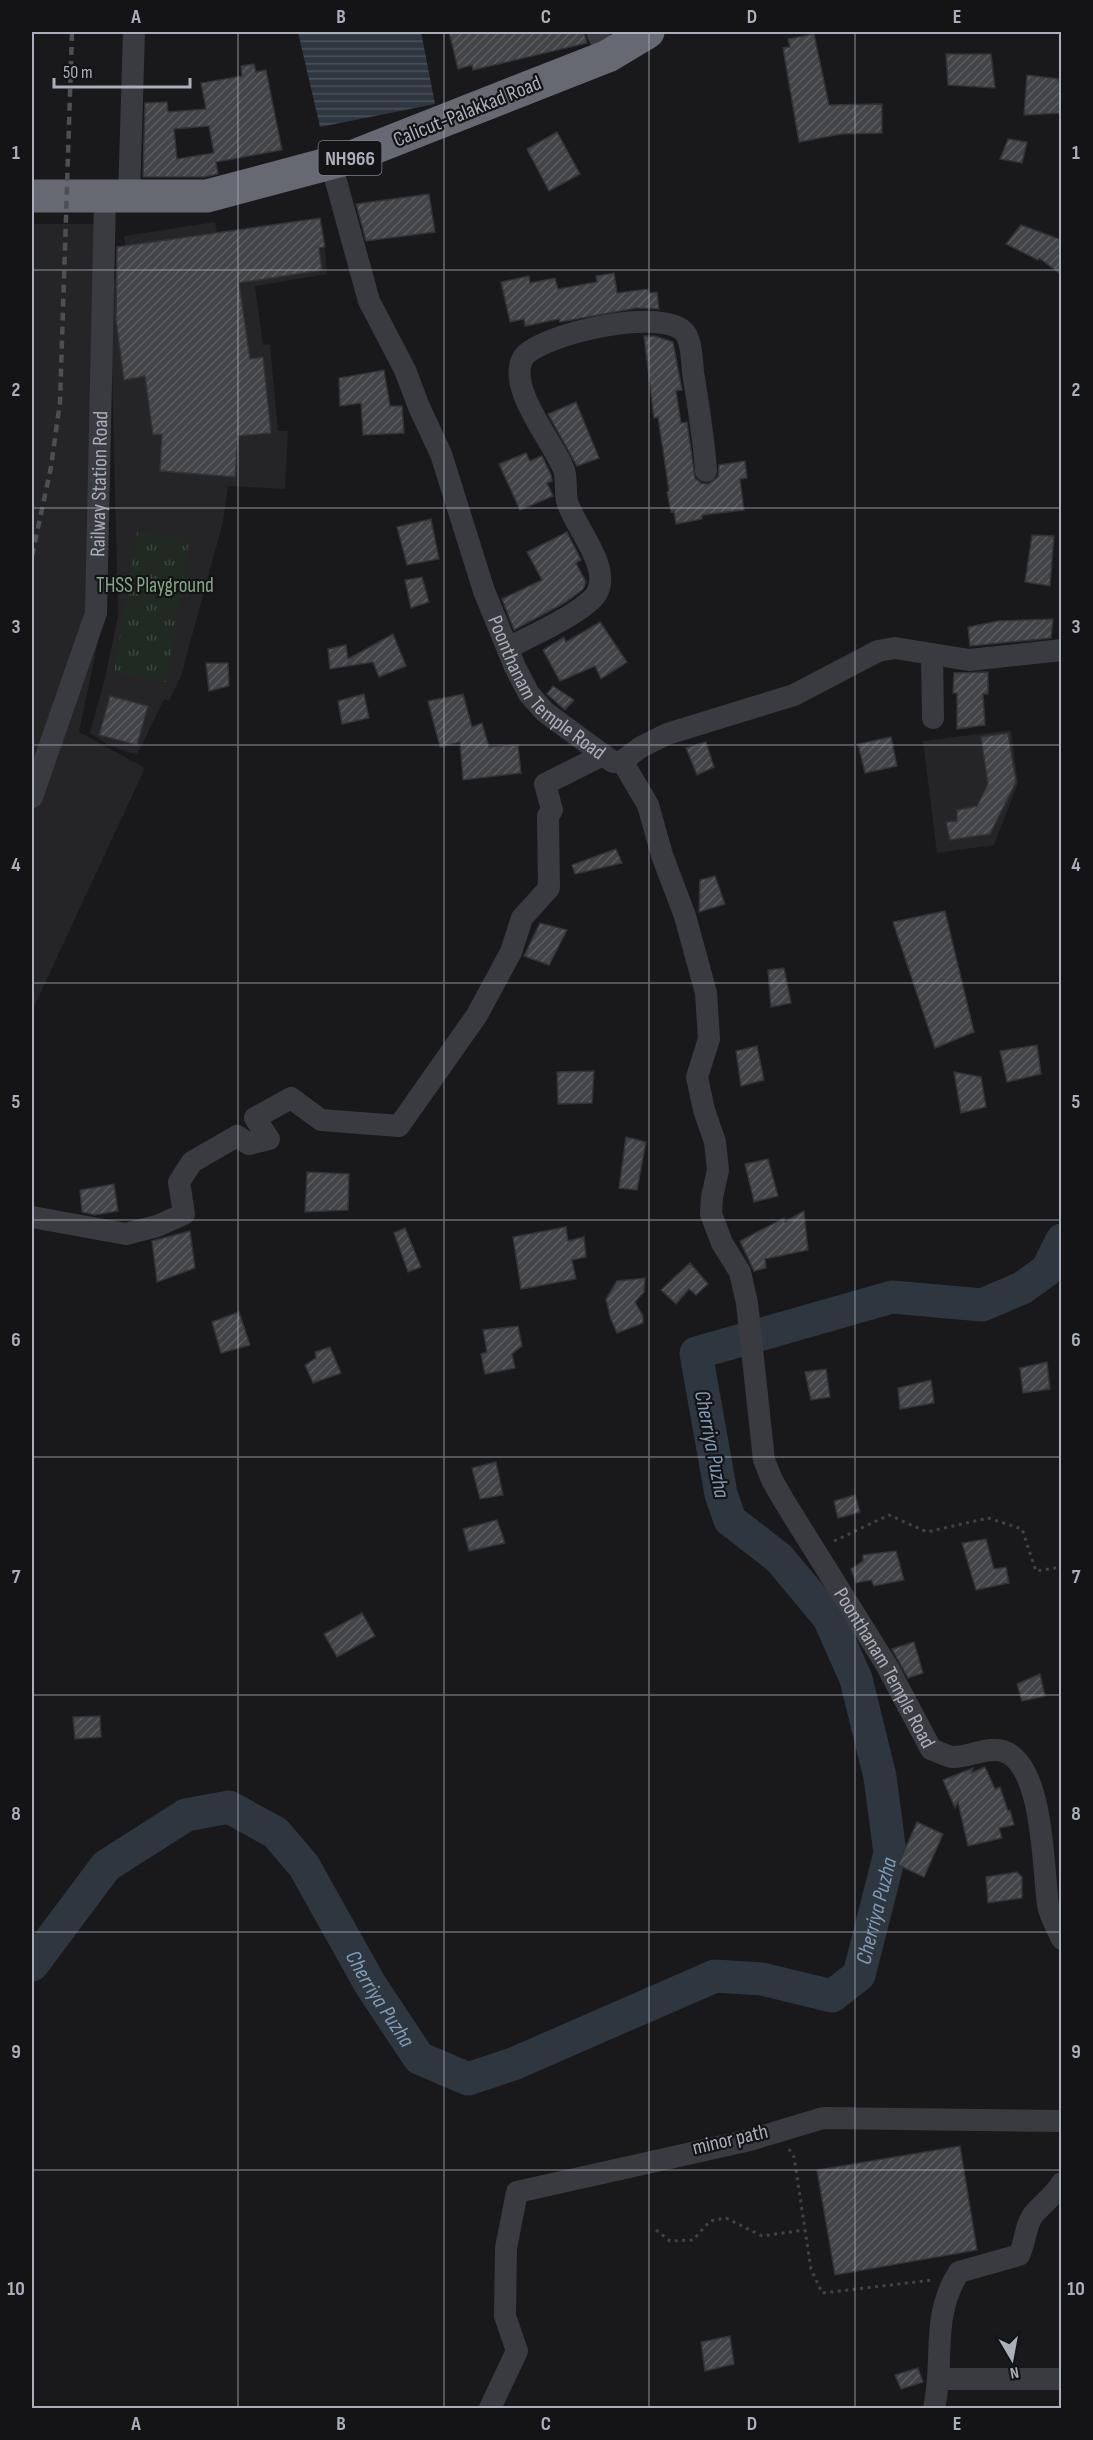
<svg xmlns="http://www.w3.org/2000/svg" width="1093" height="2440" font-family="'Sofia Sans Condensed',sans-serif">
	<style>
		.built { fill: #252528 }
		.grass { fill: url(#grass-tufts) }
		.water { fill: url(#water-rules) }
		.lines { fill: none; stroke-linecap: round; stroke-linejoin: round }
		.river { stroke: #2e3740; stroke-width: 33 }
		.building { fill: url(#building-hatch); stroke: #333337; stroke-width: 1.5; fill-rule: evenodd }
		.path { stroke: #404247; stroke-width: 3; stroke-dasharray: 3 4.5; stroke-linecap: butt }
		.street { stroke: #3a3b40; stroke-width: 22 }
		.highway { stroke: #666872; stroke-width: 33 }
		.rail { stroke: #4d4f55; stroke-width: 4.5; stroke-dasharray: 8 6; stroke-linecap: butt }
		.grid { fill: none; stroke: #abafbb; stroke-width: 1.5; stroke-opacity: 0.55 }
		.labels { text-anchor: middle; stroke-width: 4.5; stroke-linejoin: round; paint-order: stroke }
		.shield { fill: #141416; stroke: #7e808a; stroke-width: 1.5 }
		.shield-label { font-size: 20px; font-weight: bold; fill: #abafbb }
		.street-label { font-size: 21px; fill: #abafbb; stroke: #141416 }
		.park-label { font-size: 21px; fill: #82a785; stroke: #141416 }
		.water-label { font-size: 22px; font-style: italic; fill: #819cb7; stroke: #141416 }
		.neatline { fill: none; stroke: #abafbb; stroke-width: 2 }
		.grid-label { font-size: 20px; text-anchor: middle; font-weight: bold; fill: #abafbb }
	</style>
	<defs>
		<pattern id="grass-tufts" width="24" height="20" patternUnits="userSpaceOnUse" patternTransform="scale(1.5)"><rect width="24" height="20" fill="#202a22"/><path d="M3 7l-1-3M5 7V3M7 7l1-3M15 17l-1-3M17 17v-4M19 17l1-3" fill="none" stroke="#3e4640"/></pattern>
		<pattern id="water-rules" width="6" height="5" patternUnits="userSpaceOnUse" patternTransform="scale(1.5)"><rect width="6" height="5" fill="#2e3740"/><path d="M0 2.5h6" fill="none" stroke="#4a515a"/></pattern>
		<pattern id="building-hatch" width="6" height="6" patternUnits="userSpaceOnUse" patternTransform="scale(1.5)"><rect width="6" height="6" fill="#434448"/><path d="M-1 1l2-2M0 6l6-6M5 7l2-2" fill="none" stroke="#5b5c60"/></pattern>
	</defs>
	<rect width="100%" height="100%" fill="#19191b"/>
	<!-- built -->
	<g class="built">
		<path d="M215,222L217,233L227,231L232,257L325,248L327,274L255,286L263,345L270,344L278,431H288L285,489L228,486L223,522L181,676L169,701L164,699L137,755L110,746L90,733L105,678L118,616L110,284L105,608L79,732L145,768L32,1011V224H110L109,282L129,271L124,236Z"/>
		<path d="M1011,730L1018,783L994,845L937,853L923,741Z"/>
	</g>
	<!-- grass -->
	<path class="grass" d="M137,532L189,540L166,682L114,673Z"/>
	<!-- water -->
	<path class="water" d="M298,32H421L435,104L320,127Z"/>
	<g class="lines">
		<!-- river -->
		<path class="river" id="s1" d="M32,1965L106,1866L186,1815L229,1807L276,1833L304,1866L370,1984L419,2058L468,2079L513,2064L715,1976L762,1979L832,1996L859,1975L890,1853L880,1777L856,1679L829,1618L779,1558L730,1520L721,1494L696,1353L892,1297L982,1305L1022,1288L1047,1270L1062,1240"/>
	</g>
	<!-- building -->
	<g class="building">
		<path d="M449,32H584L587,43L473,70L472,65L458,69Z"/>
		<path d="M814,34L829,105L882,104V133L841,134L799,142L783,48L790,47L788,39Z"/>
		<path d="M946,54H991L995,88L948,85Z"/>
		<path d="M254,64L256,72L266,70L282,150L216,162L218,174L205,177H143L145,103L167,102L168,112L206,109L201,83L242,76L241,66ZM209,126L214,153L177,159L174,129Z"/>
		<path d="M1027,75L1059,79L1062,113L1024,115Z"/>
		<path d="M557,132L580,174L549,191L527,149Z"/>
		<path d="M1008,139L1027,142L1022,163L1000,159Z"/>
		<path d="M429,194L435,232L366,241L356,204Z"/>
		<path d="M320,218L325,247L319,248L322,270L239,283L250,359L263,357L271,433L238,436L235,477L160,471L162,434L153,435L145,376L124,380L116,320L117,247Z"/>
		<path d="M1021,225L1062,240V275L1039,258L1038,260L1006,244Z"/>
		<path d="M614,273L617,293L648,289L649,293L657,292L659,309L637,308L560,322L559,319L525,326L524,319L510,322L501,282L529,276L530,283L555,278L558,289L597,282L596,276Z"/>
		<path d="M644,336H655L673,342L682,390L676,391L681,423L687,422L695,478L701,483L708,484L718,477L719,465L745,461L747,478L740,479L744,510L702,515V519L676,524L674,511L671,512L667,492L669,491L658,417L654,418Z"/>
		<path d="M384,370L390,406H402L404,433L363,435L361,403L340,406L339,378Z"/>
		<path d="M576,402L599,458L577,466L548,414Z"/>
		<path d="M526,453L530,461L542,456L551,475L552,481L547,483L553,496L520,510L499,464Z"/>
		<path d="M431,519L439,559L407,565L397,527Z"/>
		<path d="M567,532L581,560L576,563L586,582L583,589L566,602L514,630L502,599L542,580L527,552Z"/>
		<path d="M1032,535L1054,536L1050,586L1025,582Z"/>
		<path d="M422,577L429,602L411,608L405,580Z"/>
		<path d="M1053,619L1051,638L970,646L968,627L998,621Z"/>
		<path d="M600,622L627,662L601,679L595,666L560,681L543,650L564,637L566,642Z"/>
		<path d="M393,634L406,666L379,677L373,662L330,669L328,649L346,645L348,659Z"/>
		<path d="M206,663H228L229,686L209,691Z"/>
		<path d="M988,672V694H983L985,725L957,729V693H953L954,673Z"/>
		<path d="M553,686L574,700L565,710L547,694Z"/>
		<path d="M364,694L369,718L342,724L338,701Z"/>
		<path d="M463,694L472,727L482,723L489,747L518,745L521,773L463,780L460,742L440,747L428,701Z"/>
		<path d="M110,696L148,706L137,745L99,735Z"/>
		<path d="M1008,733L1016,782L990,834L950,840L946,822L957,821V810L977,806L988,784L981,737Z"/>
		<path d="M891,737L897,766L865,773L858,744Z"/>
		<path d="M706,742L714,767L697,775L686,748Z"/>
		<path d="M616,849L622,863L575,874L572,865Z"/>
		<path d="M715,876L725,904L699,912L700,880Z"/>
		<path d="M945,911L974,1032L935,1048L893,922Z"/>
		<path d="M540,923L567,930L549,965L524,956Z"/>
		<path d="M784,968L791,1003L771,1007L768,970Z"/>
		<path d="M1037,1045L1041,1074L1007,1082L1000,1051Z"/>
		<path d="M757,1046L764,1080L741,1086L736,1051Z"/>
		<path d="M594,1071L592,1103L558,1104L557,1072Z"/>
		<path d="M954,1072L981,1077L986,1107L961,1113Z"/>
		<path d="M626,1137L646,1142L637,1190L619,1188Z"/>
		<path d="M768,1159L778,1196L754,1202L745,1164Z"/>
		<path d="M307,1172L349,1174L348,1210L305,1212Z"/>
		<path d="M114,1184L118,1211L95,1215L82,1212L80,1190Z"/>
		<path d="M804,1211L808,1250L765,1259L766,1268L754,1271L740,1241L784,1218L785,1222Z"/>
		<path d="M566,1227L568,1241L584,1237L586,1257L572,1260L576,1279L521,1289L513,1237Z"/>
		<path d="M405,1228L421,1267L408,1272L394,1233Z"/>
		<path d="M190,1231L195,1268L157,1282L152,1241Z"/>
		<path d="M690,1263L708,1284L696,1295L689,1289L676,1304L661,1290Z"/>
		<path d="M645,1278L644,1292L635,1302L643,1316V1323L617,1333L610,1317L606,1299L617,1281Z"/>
		<path d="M239,1312L250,1345L221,1353L212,1322Z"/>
		<path d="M518,1326L522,1346L512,1354L515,1368L485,1374L481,1354L487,1352L483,1330Z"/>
		<path d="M330,1347L341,1373L313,1383L305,1365L316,1358L315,1352Z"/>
		<path d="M1047,1362L1050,1389L1023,1393L1020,1368Z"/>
		<path d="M826,1369L830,1397L811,1400L805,1372Z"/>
		<path d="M931,1380L934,1403L900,1409L898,1388Z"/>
		<path d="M496,1462L503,1495L480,1499L472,1468Z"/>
		<path d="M855,1495L860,1512L838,1518L834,1501Z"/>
		<path d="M497,1520L505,1543L469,1551L463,1529Z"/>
		<path d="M986,1539L994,1569L1006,1567L1009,1583L976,1590L962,1543Z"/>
		<path d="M896,1551L904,1580L874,1586L871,1580L856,1583L851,1569L863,1561V1555Z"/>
		<path d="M362,1613L375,1636L337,1657L324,1634Z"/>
		<path d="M914,1642L923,1673L908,1678L892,1649Z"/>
		<path d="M1040,1674L1045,1696L1022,1701L1017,1684Z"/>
		<path d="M100,1716L101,1737L75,1739L73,1717Z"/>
		<path d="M985,1767L995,1789L1000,1787L1008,1811L1010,1810L1014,1825L999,1828L1002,1838L968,1846L958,1802L955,1808L943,1780L973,1768L971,1773Z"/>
		<path d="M917,1822L943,1834L924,1877L898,1865Z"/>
		<path d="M1017,1872L1022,1877V1898L988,1903L986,1877Z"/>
		<path d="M960,2146L977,2250L835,2275L817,2170Z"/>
		<path d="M730,2336L734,2364L705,2371L701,2342Z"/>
		<path d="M918,2368L923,2382L901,2389L895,2375Z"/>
	</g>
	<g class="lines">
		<!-- path -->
		<g class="path">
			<path d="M834,1541L889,1515L927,1532L988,1518L1022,1529L1036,1571L1062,1567"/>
			<path d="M789,2149L794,2157L811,2269L822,2293L933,2280"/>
			<path d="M656,2230L670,2241L693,2240L710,2221L726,2218L762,2236L804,2230"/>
		</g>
		<!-- street -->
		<g class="street">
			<path d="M597,32L608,56"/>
			<path id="s2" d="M331,163L369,301L405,370L419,407L441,454L484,591L515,667L529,694L545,712L613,762L622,761L641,747L667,734L794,695L878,651L895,648L969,660L1062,650"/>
			<path d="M129,196L134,32"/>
			<path d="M508,648C531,636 578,615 594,597C616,571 574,527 567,501C565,491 567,479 564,470C555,444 506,388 523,358C536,335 671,303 687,336C692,346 692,362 693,372C698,405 704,438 706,471"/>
			<path d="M932,654L933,718"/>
			<path id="s3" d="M622,761L648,805L662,855L685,916L706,993L709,1039L697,1077L704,1110L715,1142L718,1170L712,1197L711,1214L722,1243L740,1272L747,1303L764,1460L772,1480L784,1501L887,1666L931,1749C937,1751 946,1756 952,1757C968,1758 987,1746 1003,1751C1044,1764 1043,1870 1048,1905C1050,1916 1057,1928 1062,1939"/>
			<path id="s4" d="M32,797L96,613L105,196"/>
			<path d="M32,1217L126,1234L157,1226L184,1214L179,1182L192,1162L237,1136L249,1144L269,1139L255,1118L291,1098L321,1120L399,1126L477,1015L511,952L522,918L549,888L548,816L552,810L545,784L603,755"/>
			<path d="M939,2379H1062"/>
			<path d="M490,2408L517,2351L505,2316L506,2248L517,2192L750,2140L823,2118L1062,2121"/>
			<path d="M934,2408C945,2360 930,2317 959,2272L1019,2255C1026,2242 1024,2228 1033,2215C1042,2204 1054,2196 1062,2183"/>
		</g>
		<!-- highway -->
		<path class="highway" d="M32,196H207L346,159L608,56L648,32"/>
		<!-- rail -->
		<path class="rail" d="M32,556L51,467L60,402L72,32"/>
	</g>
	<!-- grid -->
	<path class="grid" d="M238,32V2408M444,32V2408M649,32V2408M855,32V2408M32,270H1062M32,508H1062M32,745H1062M32,983H1062M32,1220H1062M32,1457H1062M32,1695H1062M32,1932H1062M32,2170H1062"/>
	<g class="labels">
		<!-- shield labels -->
		<rect class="shield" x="318.5" y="141" width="63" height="34" rx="4.5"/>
		<g class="shield-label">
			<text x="350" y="165">NH966</text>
		</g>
		<!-- street labels -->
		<g class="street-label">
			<text transform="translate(467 111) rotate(-22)" y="7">Calicut-Palakkad Road</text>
			<text dy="7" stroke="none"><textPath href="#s4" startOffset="324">Railway Station Road</textPath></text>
			<text dy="7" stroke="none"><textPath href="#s2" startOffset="574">Poonthanam Temple Road</textPath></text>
			<text dy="7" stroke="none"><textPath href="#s3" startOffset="970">Poonthanam Temple Road</textPath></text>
			<text transform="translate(730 2139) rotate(-13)" y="7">minor path</text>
		</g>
		<!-- park labels -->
		<g class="park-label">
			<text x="155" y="592">THSS Playground</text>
		</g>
		<!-- water labels -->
		<g class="water-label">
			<text transform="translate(713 1444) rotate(79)" y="8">Cherriya Puzha</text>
			<text dy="8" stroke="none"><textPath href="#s1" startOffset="1124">Cherriya Puzha</textPath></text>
			<text dy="8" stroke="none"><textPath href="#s1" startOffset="512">Cherriya Puzha</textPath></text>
		</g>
	</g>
	<!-- border -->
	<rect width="1093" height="2440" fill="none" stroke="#141416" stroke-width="66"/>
	<!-- north arrow -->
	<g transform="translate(1012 2359) rotate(170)" stroke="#141416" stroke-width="4.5" paint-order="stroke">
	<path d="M0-4.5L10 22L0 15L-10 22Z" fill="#abafbb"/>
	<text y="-9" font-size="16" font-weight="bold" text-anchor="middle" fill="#abafbb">N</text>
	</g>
	<!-- scale -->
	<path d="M54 78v9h136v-9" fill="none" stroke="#abafbb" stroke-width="3"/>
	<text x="63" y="78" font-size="18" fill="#abafbb" stroke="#141416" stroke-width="4.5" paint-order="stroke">50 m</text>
	<rect x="33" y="33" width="1027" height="2374" class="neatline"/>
	<g class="grid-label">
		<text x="136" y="23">A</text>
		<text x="341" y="23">B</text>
		<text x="546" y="23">C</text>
		<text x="752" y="23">D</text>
		<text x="957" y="23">E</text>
		<text x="16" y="159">1</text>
		<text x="1076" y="159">1</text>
		<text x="16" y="396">2</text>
		<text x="1076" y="396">2</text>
		<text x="16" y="633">3</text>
		<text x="1076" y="633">3</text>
		<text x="16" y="871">4</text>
		<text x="1076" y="871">4</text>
		<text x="16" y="1108">5</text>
		<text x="1076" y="1108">5</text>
		<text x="16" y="1346">6</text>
		<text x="1076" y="1346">6</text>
		<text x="16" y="1583">7</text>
		<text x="1076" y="1583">7</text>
		<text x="16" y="1820">8</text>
		<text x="1076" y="1820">8</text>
		<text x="16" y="2058">9</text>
		<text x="1076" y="2058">9</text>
		<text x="16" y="2295">10</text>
		<text x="1076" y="2295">10</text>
		<text x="136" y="2430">A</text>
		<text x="341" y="2430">B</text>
		<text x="546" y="2430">C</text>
		<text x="752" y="2430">D</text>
		<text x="957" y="2430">E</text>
	</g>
</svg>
